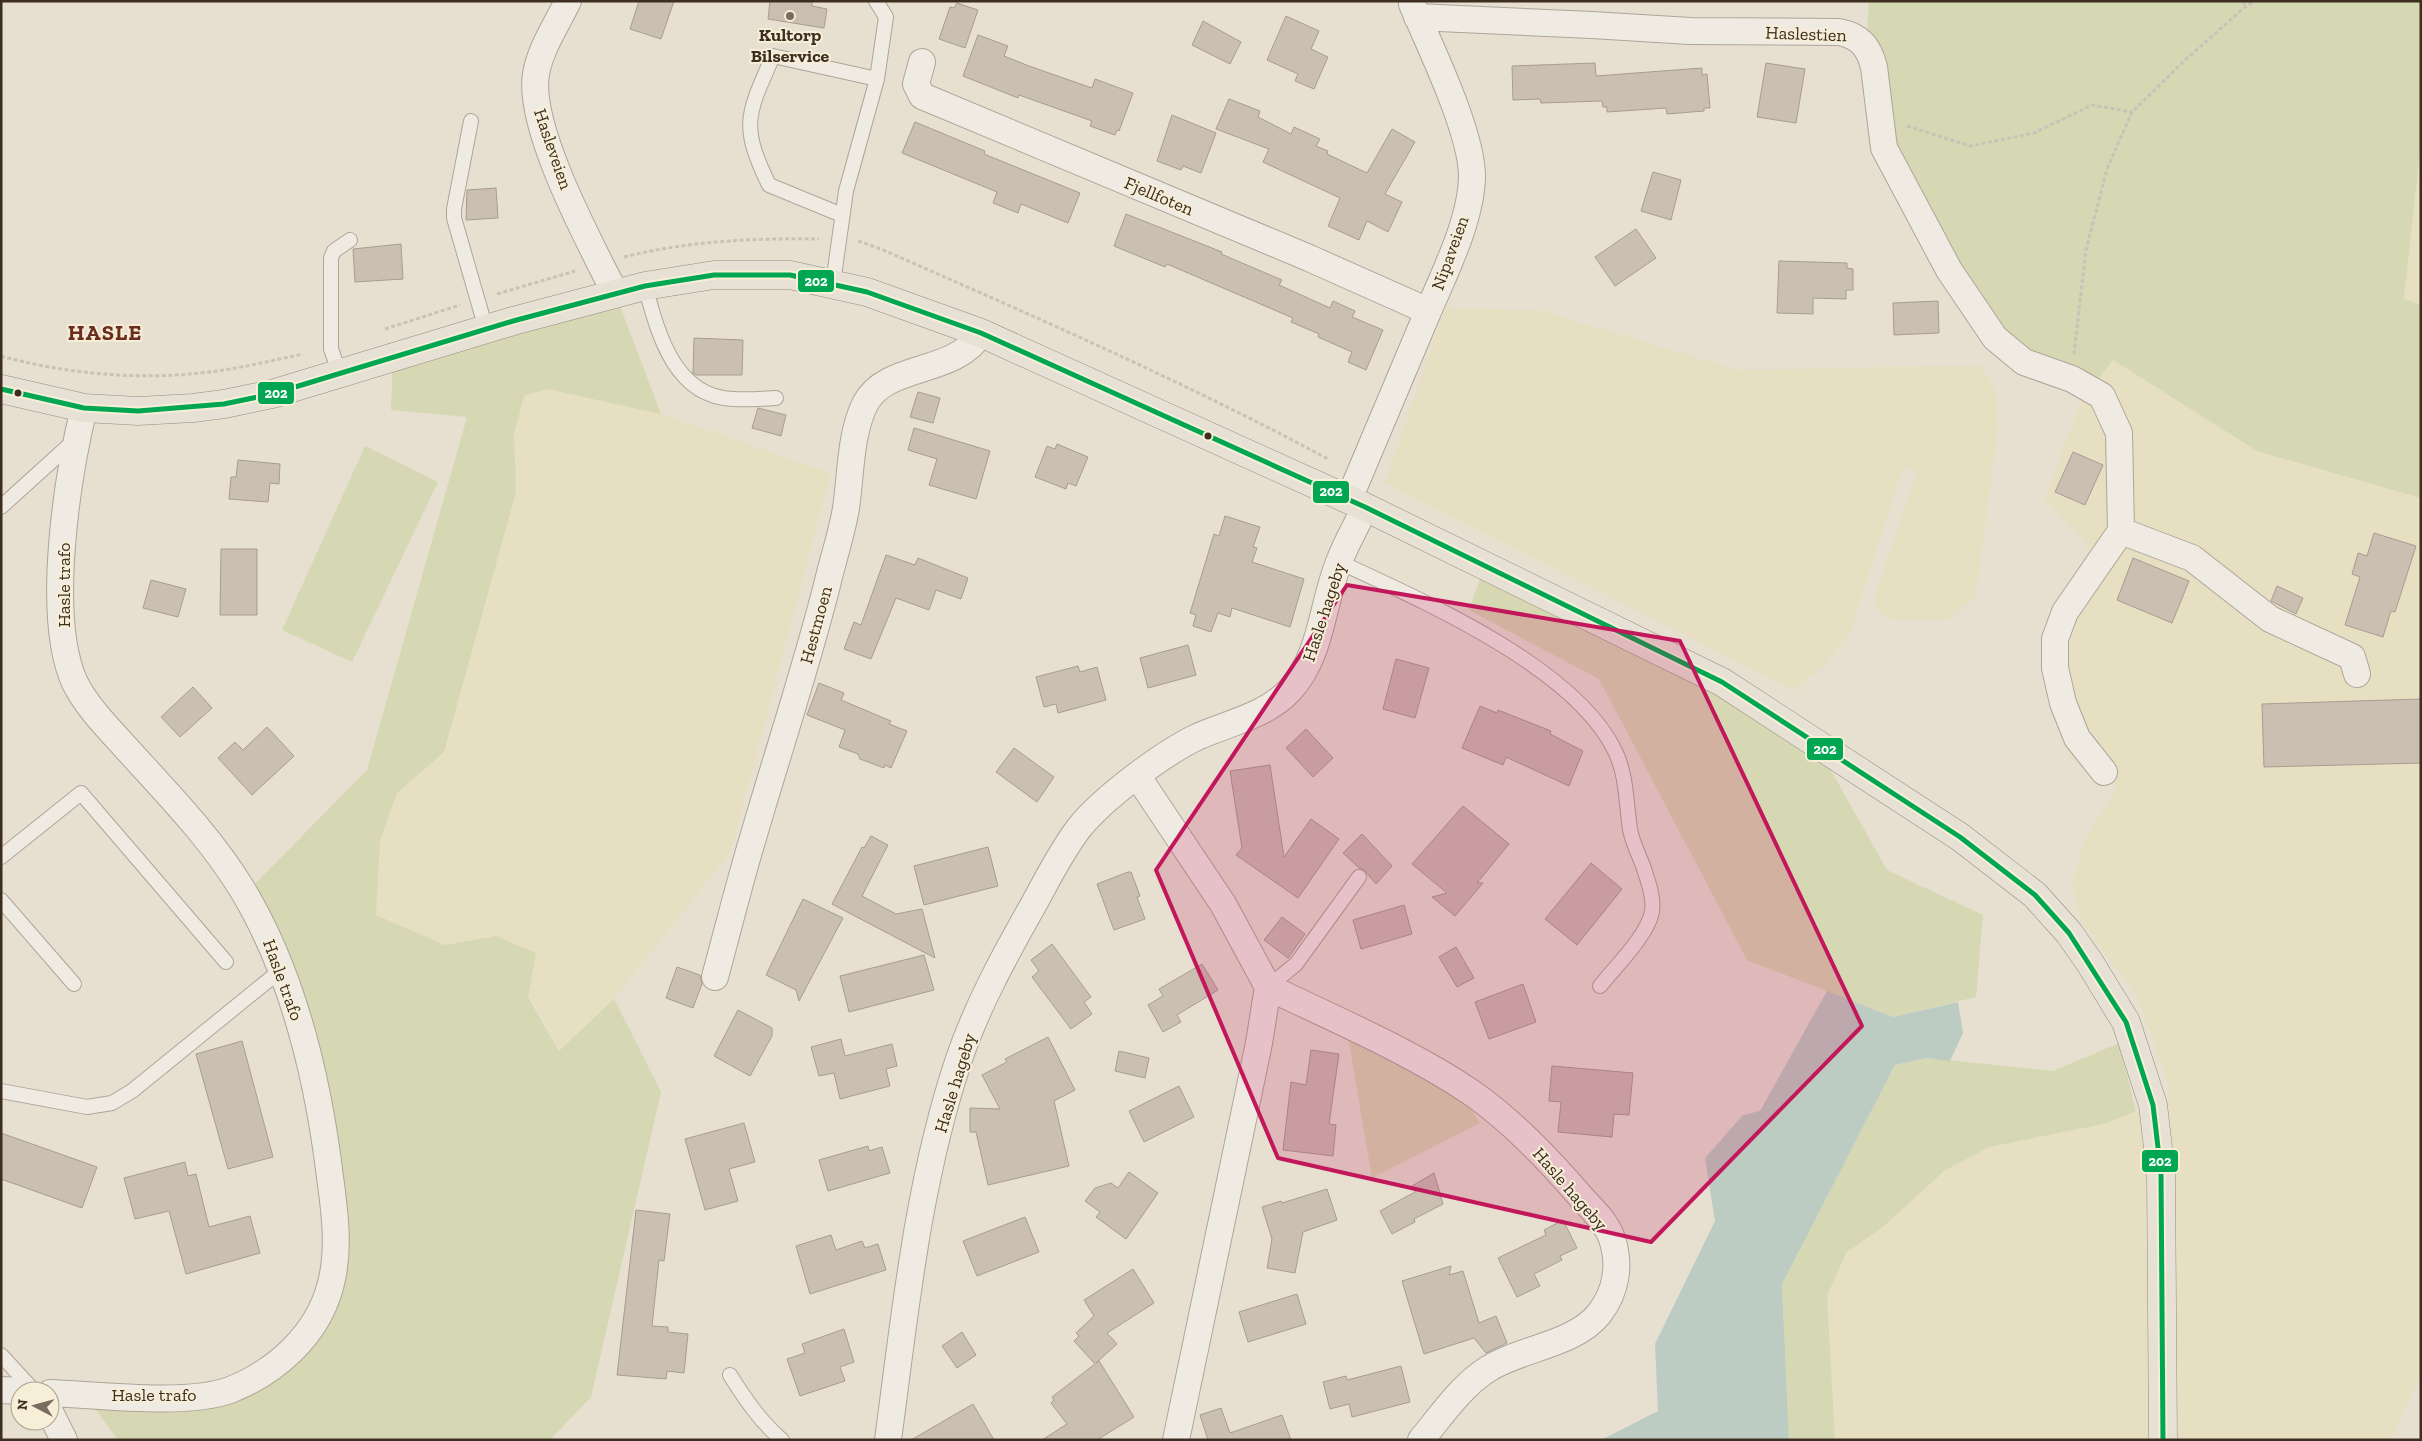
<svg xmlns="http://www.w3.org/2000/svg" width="2422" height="1441" font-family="'Zilla Slab',serif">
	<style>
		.farmland { fill: #e6dfc2 }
		.green { fill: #d6d7b3 }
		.water { fill: #bcccc2 }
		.building { fill: #cbbfb2; stroke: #a89c90 }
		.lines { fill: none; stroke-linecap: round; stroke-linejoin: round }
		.lane-casing { stroke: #ada599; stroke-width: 16 }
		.street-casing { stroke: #ada599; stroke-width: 28 }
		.primary-casing { stroke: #928b80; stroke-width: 29 }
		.path { stroke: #c8c2b9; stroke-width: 3; stroke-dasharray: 4 2.5; stroke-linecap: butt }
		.lane { stroke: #efebe3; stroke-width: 14 }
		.street { stroke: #efebe3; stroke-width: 26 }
		.primary { stroke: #e6e1d4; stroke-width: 28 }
		.bus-1-casing { stroke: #f7eed8; stroke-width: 9 }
		.bus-1 { stroke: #00a651; stroke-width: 5 }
		.marked { fill: #c2185b; fill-opacity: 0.2; stroke: #c2185b; stroke-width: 4; stroke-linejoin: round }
		.poi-dot { fill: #786c5e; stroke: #f7eed8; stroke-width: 2 }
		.bus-dot { fill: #3d2e20; stroke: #f7eed8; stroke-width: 2 }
		.labels { text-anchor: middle; stroke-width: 4; stroke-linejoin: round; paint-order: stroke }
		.street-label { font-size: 18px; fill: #3d2e20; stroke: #f7eed8 }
		.poi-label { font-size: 18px; font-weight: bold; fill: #3d2e20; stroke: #f7eed8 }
		.district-label { font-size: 22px; font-weight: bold; letter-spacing: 1px; fill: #6b2e1e; stroke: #f7eed8 }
		.line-badge { stroke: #f7eed8; stroke-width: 2 }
		.badge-label { font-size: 14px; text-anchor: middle; font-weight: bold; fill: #fff }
	</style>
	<rect width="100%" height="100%" fill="#e7e0d1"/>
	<!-- farmland -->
	<g class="farmland">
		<path d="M2421,141V305L2404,299Z"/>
		<path d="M1445,308L1539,310L1738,370L1981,365L1997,393L1998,430L1976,595L1948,620H1895L1879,613L1874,598L1917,471L1903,467L1850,634L1826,663L1795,691L1385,483Z"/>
		<path d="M2112,360L2257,451L2421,498V1374L2390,1440H1835L1827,1296L1846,1253L1885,1225L1944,1171L1989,1147L2108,1123L2153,1105L2171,1092L2138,998L2080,919L2072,884L2084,840L2118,786L2069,758L2046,660L2057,608L2090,548L2044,499L2080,405Z"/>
		<path d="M547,389L661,414L831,473L731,851L614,999L560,1051L496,936L445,945L376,915L380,840L397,793L444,752L516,492L514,434L524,396Z"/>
	</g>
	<!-- green -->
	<g class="green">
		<path d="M1869,1H2421V141L2404,299L2421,305V498L2257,451L2113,360L2090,389L2024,362L1890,162L1866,46Z"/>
		<path d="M615,293L661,414L547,389L524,396L514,434L516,492L444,752L397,793L380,840L376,915L445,945L496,936L536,953L528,997L559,1051L614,999L661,1092L591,1397L550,1440H118L84,1394L152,1397L255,1377L330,1287L323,1119L245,894L367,770L467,417L391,410L393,357Z"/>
		<path d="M365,446L438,482L352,662L282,630Z"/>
		<path d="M1482,573L1700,682L1828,765L1887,870L1983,915L1976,997L1893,1017L1747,960L1599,679L1469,610Z"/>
		<path d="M1348,1037L1450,1093L1470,1108L1480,1123L1372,1178Z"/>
		<path d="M2119,1043L2136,1111L2108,1123L1989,1147L1944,1171L1885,1225L1846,1253L1827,1296L1835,1440H1789L1782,1284L1895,1065L1927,1058L2053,1071Z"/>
	</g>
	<!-- water -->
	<path class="water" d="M1827,991L1893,1017L1958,1002L1963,1033L1950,1061L1927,1058L1895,1065L1782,1284L1789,1440H1601L1658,1411L1655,1344L1715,1221L1705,1158L1743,1115L1760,1111Z"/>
	<!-- building -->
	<g class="building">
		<path d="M639,1H674L661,39L630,29Z"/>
		<path d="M770,1H812V6L827,9L824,28L768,19Z"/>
		<path d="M957,3L978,10L965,48L939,39L950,7L954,8Z"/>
		<path d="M1286,16L1319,31L1311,49L1328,57L1314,89L1295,81L1298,74L1267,60Z"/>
		<path d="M1203,21L1241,42L1230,64L1192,45Z"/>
		<path d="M978,35L1008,46L1004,56L1029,66L1092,88L1095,79L1133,93L1119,131L1117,130L1115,135L1090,126L1092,121L1019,95L1018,98L963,76Z"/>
		<path d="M1595,63L1596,76L1702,68V75L1707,74L1710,108H1704V111L1667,114L1666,108L1607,112V107H1603L1602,101L1541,103L1540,99L1513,100L1512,66Z"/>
		<path d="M1766,63L1805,69L1796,123L1757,117Z"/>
		<path d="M1229,99L1260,111L1258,117L1291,134L1294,127L1320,139L1316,146L1328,151L1327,154L1367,173L1392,129L1415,142L1385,194L1402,202L1388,232L1367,221L1359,240L1328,226L1340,198L1263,162L1269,149L1216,129Z"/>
		<path d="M1172,115L1216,133L1201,173L1183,166L1181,170L1157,161Z"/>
		<path d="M915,122L985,151L984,154L1080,193L1068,223L1021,204L1018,213L993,203L997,192L902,153Z"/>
		<path d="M1653,172L1681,180L1671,220L1641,211Z"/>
		<path d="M496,188L498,218L466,220L467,190Z"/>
		<path d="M1126,214L1222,252L1221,254L1282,280L1279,285L1330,308L1333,301L1355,311L1352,317L1383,330L1366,370L1348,362L1352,352L1318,337L1319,334L1291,322L1293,318L1167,264L1165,267L1114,246Z"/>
		<path d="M1636,229L1656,258L1615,286L1595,257Z"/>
		<path d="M401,244L403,279L355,282L353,249Z"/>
		<path d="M1779,261L1847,263V268L1853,269V290H1846V299L1813,298V314L1777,313Z"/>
		<path d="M1938,301L1939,333L1894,335L1893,303Z"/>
		<path d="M694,338L743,340L742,375H696L693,373Z"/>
		<path d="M918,392L940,398L933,423L910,417Z"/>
		<path d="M758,408L786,415L781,436L752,428Z"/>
		<path d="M914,428L990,451L976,499L929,485L937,459L908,450Z"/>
		<path d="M1057,444L1088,457L1076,486L1068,483L1066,489L1035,477L1047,446L1055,449Z"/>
		<path d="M2073,452L2103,465L2085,505L2055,492Z"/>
		<path d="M238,460L280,464L279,484L270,483L268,502L229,499L231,477H236Z"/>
		<path d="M1225,516L1260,527L1253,547L1257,548L1252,562L1304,579L1290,627L1232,608L1230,617L1218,613L1211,632L1193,626L1196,615L1190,613L1214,534L1219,536Z"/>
		<path d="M2374,533L2416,546L2395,612L2391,611L2383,637L2345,625L2360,577L2352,574L2358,553L2367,556Z"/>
		<path d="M221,549H257V615H220Z"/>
		<path d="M886,555L915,565L918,558L968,578L961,599L936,590L929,610L896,598L871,659L844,649L854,622L861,625Z"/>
		<path d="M2133,558L2189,581L2172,623L2117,600Z"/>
		<path d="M151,580L186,589L178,617L143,608Z"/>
		<path d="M2277,586L2303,598L2296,614L2271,601Z"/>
		<path d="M1188,645L1196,675L1148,688L1140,658Z"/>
		<path d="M1396,659L1429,668L1415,718L1383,709Z"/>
		<path d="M1078,666L1080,672L1097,667L1106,700L1058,713L1056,704L1044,707L1036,677Z"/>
		<path d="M819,683L844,693L841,700L891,721L889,724L907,731L891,768L885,765L884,768L860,759L858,754L839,747L845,730L807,715Z"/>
		<path d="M193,687L212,708L180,737L161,717Z"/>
		<path d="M2421,699V763L2264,767L2262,704Z"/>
		<path d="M1480,706L1497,713L1498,710L1551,731L1550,734L1583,751L1569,786L1506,757L1503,765L1462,748Z"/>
		<path d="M267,727L294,756L252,795L218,758L235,742L243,750Z"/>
		<path d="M1306,729L1333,758L1313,777L1286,748Z"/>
		<path d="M1014,748L1054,777L1037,802L996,772Z"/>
		<path d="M1270,765L1284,857L1311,819L1339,839L1298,898L1236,855L1242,848L1230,771Z"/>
		<path d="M1463,806L1509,844L1477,883H1483L1455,916L1432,897L1447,893L1412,864Z"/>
		<path d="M1362,834L1392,866L1376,884L1364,870L1359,868L1343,853Z"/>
		<path d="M871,836L888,845L862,896L896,914L922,909L935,958L832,904L862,847L864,848Z"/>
		<path d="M988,847L998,886L924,905L914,866Z"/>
		<path d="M1591,863L1622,889L1577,945L1545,919Z"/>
		<path d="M1128,872H1131L1140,896L1137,897L1145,919L1114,930L1097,884Z"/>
		<path d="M803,899L843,918L799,1001L796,990L766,975Z"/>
		<path d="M1404,905L1412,934L1361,949L1353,920Z"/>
		<path d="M1282,917L1305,934L1288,958L1264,940Z"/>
		<path d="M1052,944L1091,997L1084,1002L1092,1014L1071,1029L1032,977L1039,971L1031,960Z"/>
		<path d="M1456,947L1474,978L1457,987L1439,957Z"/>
		<path d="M924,955L934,990L849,1012L840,976Z"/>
		<path d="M1202,964L1218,990L1177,1015L1181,1022L1163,1032L1148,1005L1163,996L1159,989Z"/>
		<path d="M677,967L700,975L702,984L693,1008L666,998Z"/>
		<path d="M1523,984L1536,1022L1489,1039L1475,1002Z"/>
		<path d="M738,1010L772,1028V1036L750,1076L714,1056Z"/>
		<path d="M1048,1037L1075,1090L1054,1101L1069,1166L988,1185L976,1132H970V1108L1000,1109L982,1075L1007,1062L1005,1059Z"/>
		<path d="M841,1039L845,1056L892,1044L897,1066L886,1069L890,1086L840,1099L834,1073L819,1076L811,1047Z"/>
		<path d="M242,1041L273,1157L228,1169L196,1054Z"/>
		<path d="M1311,1050L1339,1054L1329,1124L1336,1125L1333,1156L1283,1150L1291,1082L1306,1085Z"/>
		<path d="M1119,1051L1149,1058L1145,1078L1115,1071Z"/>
		<path d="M1552,1066L1633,1073L1629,1115L1614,1114L1612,1137L1558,1132L1561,1102L1549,1101Z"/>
		<path d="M1179,1086L1194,1117L1144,1142L1129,1111Z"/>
		<path d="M744,1123L755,1162L729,1169L738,1201L705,1210L685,1139Z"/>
		<path d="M1,1133L97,1167L82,1208L1,1179Z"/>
		<path d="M868,1146L869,1151L882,1147L890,1173L828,1191L819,1160Z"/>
		<path d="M185,1162L188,1176L196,1174L209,1227L250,1216L260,1253L186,1274L169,1211L135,1219L124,1178Z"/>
		<path d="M1129,1172L1158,1193L1126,1239L1096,1217L1100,1212L1085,1201L1095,1188L1111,1183L1118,1188Z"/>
		<path d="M1434,1173L1443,1204L1414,1219L1415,1222L1392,1234L1380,1211L1415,1192L1412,1186Z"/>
		<path d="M1327,1189L1337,1220L1303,1232L1295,1273L1267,1268L1272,1239L1262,1207L1281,1201L1282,1203Z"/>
		<path d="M636,1210L670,1214L664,1261L659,1260L652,1326L668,1327V1332L688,1334L684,1373L667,1371L666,1379L617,1375Z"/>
		<path d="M1025,1217L1039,1252L977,1276L963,1241Z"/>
		<path d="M1563,1220L1577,1248L1560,1256L1562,1260L1534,1274L1540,1286L1517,1297L1498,1258L1546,1235L1544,1230Z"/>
		<path d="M831,1235L836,1250L862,1241L865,1248L878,1244L886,1270L810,1294L796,1246Z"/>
		<path d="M1451,1266L1449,1275L1463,1271L1479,1323L1496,1316L1507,1343L1486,1353L1474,1338L1424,1354L1402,1281Z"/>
		<path d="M1133,1269L1154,1303L1107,1333L1117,1344L1096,1363L1099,1361L1134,1417L1097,1440H1042L1067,1424L1051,1403L1054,1400L1052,1397L1095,1364L1074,1341L1079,1336L1076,1333L1094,1316L1084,1300Z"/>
		<path d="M1297,1294L1306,1324L1248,1342L1239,1312Z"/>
		<path d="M844,1329L854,1362L840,1367L845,1381L800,1396L787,1359L805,1353L802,1344Z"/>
		<path d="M962,1332L976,1355L957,1368L942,1346Z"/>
		<path d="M1401,1366L1410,1402L1352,1417L1349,1404L1330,1409L1323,1382L1346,1376L1347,1380Z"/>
		<path d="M973,1404L994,1440H911Z"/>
		<path d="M1221,1408L1230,1433L1282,1415L1291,1440H1208L1200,1415Z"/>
	</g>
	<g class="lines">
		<defs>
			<g id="lane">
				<path d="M471,121L454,209V218L486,329"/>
				<path d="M842,215L769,185C740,125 747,115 773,56L877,79"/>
				<path d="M833,283L846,191L877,79L886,17L876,1"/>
				<path d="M645,286C658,333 674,397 733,399C747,400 761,399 776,398"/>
				<path d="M340,374L331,349V258L334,251L350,240"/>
				<path d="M1,507L75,440"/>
				<path d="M1339,562C1421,600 1575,667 1615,751C1627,776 1626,803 1630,829C1632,843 1641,858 1645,872C1649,884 1654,899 1652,912C1647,936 1616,966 1600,986"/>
				<path d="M1,857L81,793L226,962"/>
				<path d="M1,900L74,984"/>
				<path d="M1268,987L1296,964L1359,877"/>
				<path d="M1,1091L87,1107L112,1103L132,1091L281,970"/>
				<path d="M1,1355L34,1391"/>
				<path d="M730,1375C745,1399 760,1421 782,1440"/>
			</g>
			<g id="street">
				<path d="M568,1C557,24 540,49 536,74C527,127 590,243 615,293"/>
				<path d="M1417,17L1592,25L1690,31L1839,32C1860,36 1869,47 1874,67L1884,148L1949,270L1995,338L2024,362L2072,379L2102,396L2119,433L2121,531L2065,612L2055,639V668L2063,703L2077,738L2104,772"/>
				<path d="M922,62L916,84L922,96L1309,258L1428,311"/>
				<path d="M1349,499C1375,438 1401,376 1427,314C1444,274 1472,219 1472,175C1471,130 1430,47 1412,4"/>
				<path d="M2121,531L2192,558L2270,619L2352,657L2357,674"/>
				<path d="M1138,777L1223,904L1268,987L1259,1043L1176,1440"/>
				<path d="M715,977C728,929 740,880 755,831C779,749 806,668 827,585C833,559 842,533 846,508C851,474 850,435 865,404C887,362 955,376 981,333"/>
				<path d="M1268,987C1334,1019 1412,1052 1472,1093C1513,1122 1548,1159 1581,1197C1592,1209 1605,1221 1611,1236C1621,1263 1617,1291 1599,1314C1574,1345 1521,1348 1488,1369C1461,1386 1441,1416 1421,1440"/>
				<path d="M1,1390L20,1391"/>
				<path d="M50,1393C98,1395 187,1406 230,1390C276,1372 317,1335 330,1287C340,1252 335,1213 330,1177C318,1078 294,975 242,889C211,838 167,793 127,749C109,729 87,707 75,683C45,618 67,478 84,408"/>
				<path d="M50,1412L64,1440"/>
				<path d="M888,1440C905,1313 918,1181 959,1059C977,1006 1004,957 1031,909C1046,882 1060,853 1079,828C1103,798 1162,754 1197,737C1228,723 1266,716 1290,690C1322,655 1322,604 1339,562C1346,543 1357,525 1365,507"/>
			</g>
			<path id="primary" d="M1,389L84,408L138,411L193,408L224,404L272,394L513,321L645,286L714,275H790L867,292L981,333L1365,507L1722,682L1960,837L2035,895L2069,933L2090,963L2126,1022L2153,1105L2161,1173L2163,1440"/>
		</defs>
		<!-- lane casing -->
		<use href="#lane" class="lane-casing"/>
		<!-- street casing -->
		<use href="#street" class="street-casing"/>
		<!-- primary casing -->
		<use href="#primary" class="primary-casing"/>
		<!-- path -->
		<g class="path">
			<path d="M2243,1L2245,7"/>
			<path d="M1907,126L1970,146L2034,133L2092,105L2132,112"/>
			<path d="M858,241L881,249C1031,315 1183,381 1328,459"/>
			<path d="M624,257C688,241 753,238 819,239"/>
			<path d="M497,294L575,271"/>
			<path d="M385,329L460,305"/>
			<path d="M2074,354L2086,250L2107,169L2132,112L2184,61L2245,7L2254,1"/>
			<path d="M1,356C70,375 145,381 217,371C246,367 274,360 303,354"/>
		</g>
		<!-- lane -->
		<use href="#lane" class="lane"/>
		<!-- street -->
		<use href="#street" class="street"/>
		<!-- primary -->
		<use href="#primary" class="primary"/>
		<defs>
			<path id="bus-1" d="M1,389L84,408L138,411L224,404L272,394L513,321L645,286L714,275H790L867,292L981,333L1365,507L1722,682L1960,837L2035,895L2069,933L2126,1022L2153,1105L2161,1173L2163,1440"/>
		</defs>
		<!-- bus-1 casing -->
		<use href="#bus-1" class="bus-1-casing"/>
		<!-- bus-1 -->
		<use href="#bus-1" class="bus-1"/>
	</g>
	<!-- marked area -->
	<path class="marked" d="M1347,585L1680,641L1862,1026L1651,1242L1278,1158L1156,870Z"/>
	<!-- markers -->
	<circle class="poi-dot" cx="790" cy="16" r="5"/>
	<g class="bus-dot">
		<circle cx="18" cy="393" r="4.5"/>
		<circle cx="1208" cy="436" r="4.5"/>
	</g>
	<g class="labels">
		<!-- street labels -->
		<g class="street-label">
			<text transform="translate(1806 34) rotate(2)" y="6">Haslestien</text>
			<text transform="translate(553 149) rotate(71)" y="6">Hasleveien</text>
			<text transform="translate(1159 196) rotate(23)" y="6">Fjellfoten</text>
			<text transform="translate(1450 253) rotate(-70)" y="6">Nipaveien</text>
			<text transform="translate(64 585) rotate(-90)" y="6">Hasle trafo</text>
			<text transform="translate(1324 612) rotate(-72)" y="6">Hasle hageby</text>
			<text transform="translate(816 625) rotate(-75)" y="6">Hestmoen</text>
			<text transform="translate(283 980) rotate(70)" y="6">Hasle trafo</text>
			<text transform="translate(955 1083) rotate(-73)" y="6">Hasle hageby</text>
			<text transform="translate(1570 1189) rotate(49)" y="6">Hasle hageby</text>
			<text x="154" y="1401">Hasle trafo</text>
		</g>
		<!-- poi labels -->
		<g class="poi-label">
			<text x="790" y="41">Kultorp<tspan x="790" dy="21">Bilservice</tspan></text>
		</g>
		<!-- district labels -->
		<g class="district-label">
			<text x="105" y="340">HASLE</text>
		</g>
	</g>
	<g class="line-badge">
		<rect x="797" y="269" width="38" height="24" rx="5" fill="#00a651"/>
		<rect x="257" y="381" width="38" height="24" rx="5" fill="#00a651"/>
		<rect x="1312" y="480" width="38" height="24" rx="5" fill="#00a651"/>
		<rect x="1806" y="737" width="38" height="24" rx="5" fill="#00a651"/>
		<rect x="2141" y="1149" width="38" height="24" rx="5" fill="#00a651"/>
	</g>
	<g class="badge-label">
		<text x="816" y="286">202</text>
		<text x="276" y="398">202</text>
		<text x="1331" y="496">202</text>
		<text x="1825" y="754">202</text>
		<text x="2160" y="1166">202</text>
	</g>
	<!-- border -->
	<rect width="2422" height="1441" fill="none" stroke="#3d2e20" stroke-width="5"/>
	<!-- north arrow -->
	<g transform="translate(35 1406) rotate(276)"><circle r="24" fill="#f7eed8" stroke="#ada18e"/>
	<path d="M0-4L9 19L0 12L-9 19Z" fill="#786c5e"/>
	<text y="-8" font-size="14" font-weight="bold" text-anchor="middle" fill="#3d2e20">N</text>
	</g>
</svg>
